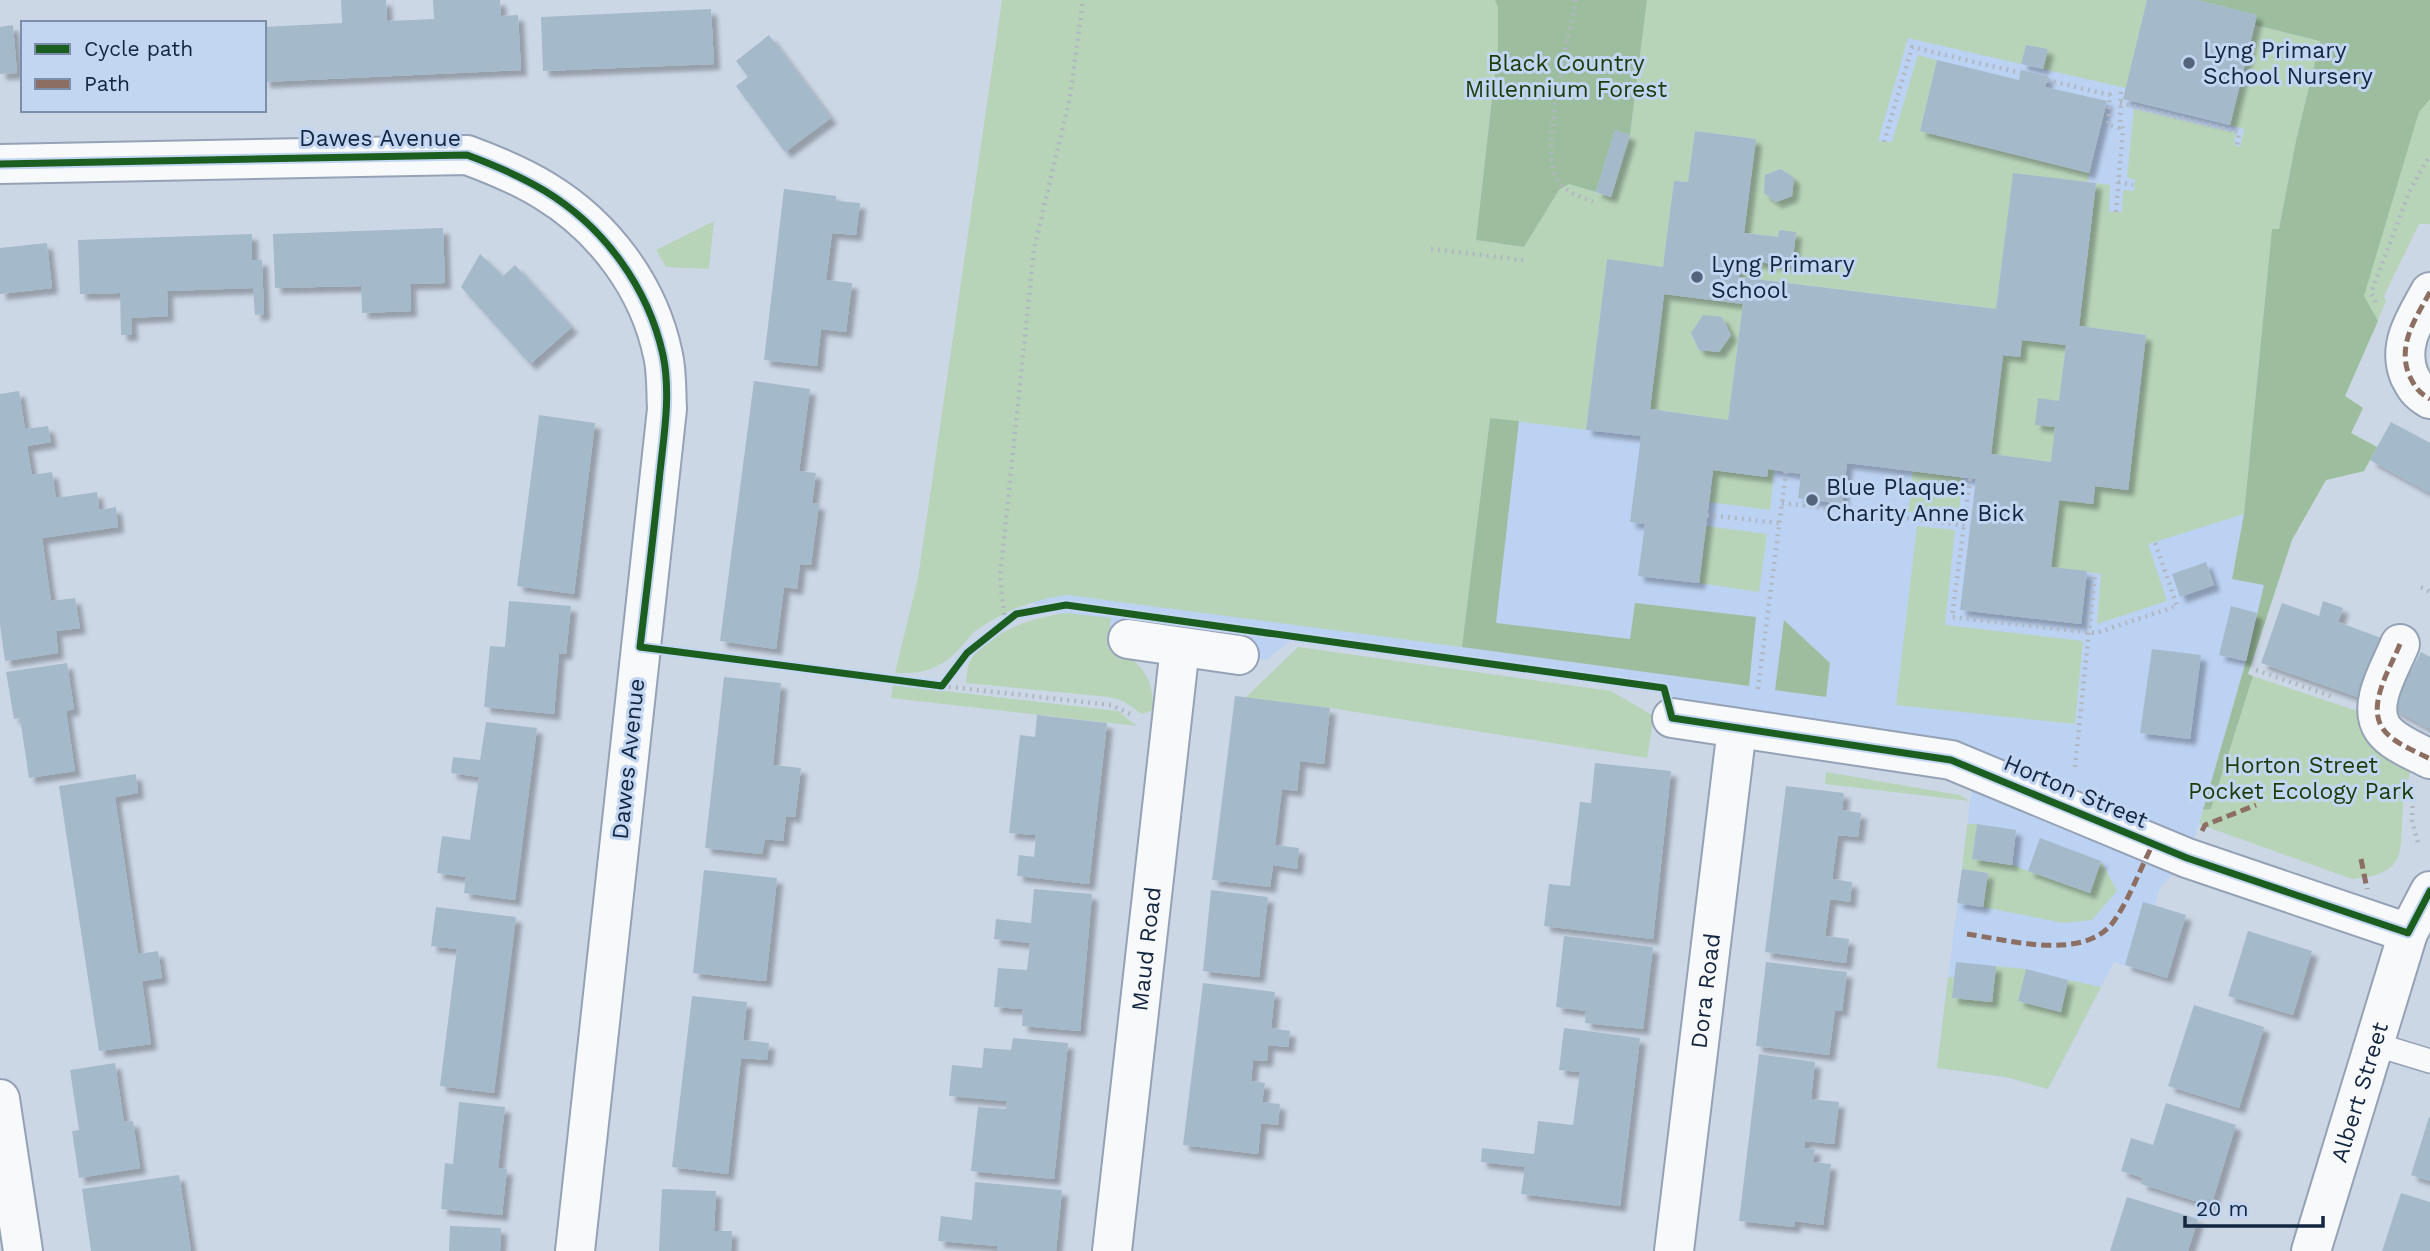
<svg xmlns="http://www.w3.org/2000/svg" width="2430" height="1251" font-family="'Work Sans',sans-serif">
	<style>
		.built { fill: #bcd2f2 }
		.green { fill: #b7d4b9; fill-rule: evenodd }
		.forest { fill: #9dbe9e }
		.building { fill: #a4baca; fill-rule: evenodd; filter: url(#shadow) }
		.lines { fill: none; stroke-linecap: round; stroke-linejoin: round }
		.service-casing { stroke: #95a2b6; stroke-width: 26 }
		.minor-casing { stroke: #95a2b6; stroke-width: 42 }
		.path { stroke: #b1b7c1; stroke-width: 4.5; stroke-dasharray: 2 5; stroke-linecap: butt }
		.service { stroke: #f7f9fb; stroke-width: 23 }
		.minor { stroke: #f7f9fb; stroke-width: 38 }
		.quiet { stroke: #8d6e63; stroke-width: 5; stroke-dasharray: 10 5; stroke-linecap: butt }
		.cycleway-casing { stroke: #c2d5f1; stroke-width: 11 }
		.cycleway { stroke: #1b5e20; stroke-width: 7 }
		.poi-dot { fill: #54647a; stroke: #c2d5f1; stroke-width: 2.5 }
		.labels { text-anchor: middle; stroke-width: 6; stroke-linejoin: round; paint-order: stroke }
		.poi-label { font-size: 23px; fill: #132640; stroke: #c2d5f1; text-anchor: start }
		.park-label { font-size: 23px; fill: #1a3c09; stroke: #c2d5f1 }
		.street-label { font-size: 23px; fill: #132640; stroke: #c2d5f1 }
	</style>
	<defs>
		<filter id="shadow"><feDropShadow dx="6" dy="6" stdDeviation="2" flood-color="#0004"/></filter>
	</defs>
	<rect width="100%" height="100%" fill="#ccd7e6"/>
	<!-- built -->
	<path class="built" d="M1096,0H2378L2276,539L2246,661L2199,824L2187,858L2160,888L2155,905L2186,915L2167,978L2114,962L2048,1089L2006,1077L1937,1068L1970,802L1976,771L1672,718L1664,688L1293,638L1267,660L1128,639L1028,602Z"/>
	<!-- green -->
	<g class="green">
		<path d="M1002,0H1495L1498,7V46L1476,240L1524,247L1559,190L1569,184L1611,197L1630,135L1647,0H2147L2126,88L2043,69L2047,49L2026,45L2021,64L1908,38L1878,141L1892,142L1918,55L1937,60L1920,131L2089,173L2088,182L2013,174L1996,309L1739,277L1740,260L1792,266L1796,233L1779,230L1778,237L1744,233L1756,139L1695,131L1688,182L1674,181L1663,267L1607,260L1586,430L1490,418L1462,647L1067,595C1035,599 1008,610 981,627C972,632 966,642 958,650C939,670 922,674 895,673L918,578ZM1781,169L1794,178L1791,196L1776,202L1764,193L1766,175Z"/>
		<path d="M2430,0V224H2419L2384,296L2386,301L2345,396L2363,408L2351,433L2377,447L2364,471L2326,480L2398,28Z"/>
		<path d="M2255,25L2320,41L2296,141L2279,229H2272L2244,514L2148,544L2167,601L2097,624L2101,574L2051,567L2059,500L2093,503L2095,486L2128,490L2146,335L2079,326L2096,183L2110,185L2109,212H2122L2123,190L2134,191L2135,180L2127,177L2134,109L2236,133L2234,144L2240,147L2244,129L2230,125Z"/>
		<path d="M714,221L709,269L666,267L656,250Z"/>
		<path d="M1664,294L1743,304L1728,420L1650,409ZM1703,316L1722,317L1731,335L1719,352L1699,350L1691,334Z"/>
		<path d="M2022,340L2066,345L2059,401L2039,399L2055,427L2051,462L1991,454L2003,355L2020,357Z"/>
		<path d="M1768,469L1774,470L1770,510L1709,502L1713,470L1767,477Z"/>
		<path d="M1913,471L1963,478L1958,518L1908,512Z"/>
		<path d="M1706,526L1767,534L1759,592L1699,583Z"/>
		<path d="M1917,526L1955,530L1945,625L2083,641L2075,724L1896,705Z"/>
		<path d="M1068,613L1111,618L1108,648C1140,659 1154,676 1153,710L1142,714L1123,701L1109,697L966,683C967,676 967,667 970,661C986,633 1038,615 1068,613Z"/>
		<path d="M1298,647L1611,691L1654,716L1647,758L1330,708L1245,698Z"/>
		<path d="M2253,676L2357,711C2362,746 2384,752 2411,769C2408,781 2404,794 2403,807C2399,851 2410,874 2352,879L2199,824L2203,810L2211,809Z"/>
		<path d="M893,685L1118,711L1137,726L891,698Z"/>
		<path d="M1826,772L1959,795L1970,801L1825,784Z"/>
		<path d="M1967,824H1977L1972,859L2012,865L2090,893L2101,861L2117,891L2092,920L2064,923L1983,907L1988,873L1962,869Z"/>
		<path d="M1996,966L2026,969L2018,1001L2060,1012L2068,980L2101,987L2048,1089L2006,1077L1937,1068L1948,977H1954L1953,998Z"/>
	</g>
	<!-- forest -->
	<g class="forest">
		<path d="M1495,0H1647L1630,135L1615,130L1596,192L1569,184L1559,190L1524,247L1476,240L1498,46V8Z"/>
		<path d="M2197,0H2430V99L2419,112L2364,296L2378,321L2345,396L2363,408L2351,433L2377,447L2364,471L2326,480L2292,540L2248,674L2253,676L2211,809L2203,810L2246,661L2264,585L2232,579L2244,514L2272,229H2279L2296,141L2320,41L2255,25L2256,15Z"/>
		<path d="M1490,418L1519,421L1496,623L1630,639L1635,603L1756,617L1749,686L1462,647Z"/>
		<path d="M1784,620L1830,663L1826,697L1775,690Z"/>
	</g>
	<!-- building -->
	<g class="building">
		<path d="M341,0H386L387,21L434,19L433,0H500L501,16L518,15L521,70L264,82V27L342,23Z"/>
		<path d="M2147,0H2197L2257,15L2230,125L2123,99Z"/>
		<path d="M711,9L714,64L543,71L541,17Z"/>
		<path d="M13,25L17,73L0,74V27Z"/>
		<path d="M769,35L831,118L785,152L736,86L748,77L736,61Z"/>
		<path d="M2026,45L2048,49L2043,69L2021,64Z"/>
		<path d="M1937,60L2019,80L2021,70L2048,76L2045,87L2107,101L2089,173L1920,131Z"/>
		<path d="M1615,130L1630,135L1611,197L1596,192Z"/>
		<path d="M1695,131L1756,139L1744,233L1778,237L1779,230L1796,232L1792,266L1740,260L1739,277L1996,309L2013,173L2096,183L2079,326L2146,335L2128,490L2095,486L2093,504L2059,500L2051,567L2087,571L2081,624L1960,610L1976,479L1847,463L1842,504L1798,498L1801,474L1768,469L1767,477L1713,470L1699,583L1638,576L1645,524L1630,522L1641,436L1586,430L1606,268L1607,259L1663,267L1674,181L1688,182ZM1664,294L1743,304L1728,420L1650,409ZM2022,340L2066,345L2059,401L2038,398L2035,425L2055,427L2051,462L1991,454L2003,355L2020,357Z"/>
		<path d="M1781,169L1794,178L1792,196L1776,202L1764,193L1765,175Z"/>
		<path d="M784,189L836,196V201L860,203L856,235L832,233L826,280L852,283L846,332L821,329L817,366L764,360Z"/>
		<path d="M443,228L445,283L410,284L411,311L362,313L361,286L275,288L273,234Z"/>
		<path d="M252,234V260H262L264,314L255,315L253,288L167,291L168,316L131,318L132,335H121L120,293L80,294L78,240Z"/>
		<path d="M47,243L52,288L0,294V248Z"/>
		<path d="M480,254L503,276L515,265L572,327L530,364L461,287Z"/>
		<path d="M1703,315L1722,317L1731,335L1719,352L1699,350L1691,333Z"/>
		<path d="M754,381L810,389L799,471L816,473L812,503L819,504L811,565L800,564L797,589L784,587L776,649L720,641Z"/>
		<path d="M19,391L25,429L48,426L51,442L27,446L32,475L52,472L56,498L97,492L99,510L116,507L118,527L42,538L51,601L75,598L80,628L56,631L58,653L5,661L0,625V394Z"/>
		<path d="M539,415L595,423L574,594L517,586Z"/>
		<path d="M2391,422L2430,443V493L2370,460Z"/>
		<path d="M2206,562L2214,585L2180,597L2172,574Z"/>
		<path d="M509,601L571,606L566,654L559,653L554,714L484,707L490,646L505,647Z"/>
		<path d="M2323,601L2343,608L2338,622L2381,638L2360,698L2261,663L2282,603L2319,616Z"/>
		<path d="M2231,606L2257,613L2246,661L2219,655Z"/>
		<path d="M2152,649L2201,655L2190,739L2140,733Z"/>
		<path d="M2421,652L2430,657V729L2391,708Z"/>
		<path d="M67,663L74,709L66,711L75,771L29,778L20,718L14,719L6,672Z"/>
		<path d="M724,677L781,683L773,765L801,768L795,817L786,816L783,841L765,839L762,854L705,848Z"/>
		<path d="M1235,696L1330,708L1324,764L1300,761L1297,791L1282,789L1275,845L1299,848L1297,869L1273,865L1270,887L1212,880Z"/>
		<path d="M1037,715L1107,723L1089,884L1017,876L1019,855L1034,857L1036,835L1009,833L1020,735L1035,737Z"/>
		<path d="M486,722L537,728L515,900L464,893L466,877L437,873L442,836L470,840L479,777L451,773L453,757L480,760Z"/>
		<path d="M1595,763L1671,771L1653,939L1544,926L1549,884L1570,886L1580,802L1591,803Z"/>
		<path d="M136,774L138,793L115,797L138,954L158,951L162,978L142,981L151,1044L99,1051L59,786Z"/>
		<path d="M1786,786L1844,793L1842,810L1861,813L1858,837L1838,835L1832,879L1852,882L1850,902L1830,899L1825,936L1849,939L1846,963L1765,952Z"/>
		<path d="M1977,824L2016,830L2012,865L1972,859Z"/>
		<path d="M2040,838L2101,861L2090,893L2028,871Z"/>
		<path d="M1962,869L1988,873L1983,907L1957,903Z"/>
		<path d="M704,870L777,878L766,981L693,973Z"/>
		<path d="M1034,889L1092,894L1080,1031L1022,1026L1023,1009L994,1007L998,968L1027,970L1030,943L994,939L996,919L1031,923Z"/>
		<path d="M1211,890L1268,897L1259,977L1203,971Z"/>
		<path d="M2143,902L2186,915L2167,978L2125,965Z"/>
		<path d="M436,907L516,917L494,1093L440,1086L457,949L431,946Z"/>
		<path d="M2248,931L2312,951L2293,1015L2228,996Z"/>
		<path d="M1564,936L1653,947L1643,1029L1585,1023L1586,1011L1556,1007Z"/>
		<path d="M1766,962L1847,972L1842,1011L1835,1010L1829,1055L1756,1046Z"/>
		<path d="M1956,962L1996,966L1992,1002L1952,998Z"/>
		<path d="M2026,969L2068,980L2061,1012L2018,1001Z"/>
		<path d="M1203,983L1275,992L1271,1028L1290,1031L1288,1047L1268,1045L1267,1061L1253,1060L1251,1081L1265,1083L1262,1102L1280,1104L1278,1125L1261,1123L1258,1154L1183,1145Z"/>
		<path d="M692,996L747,1002L743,1040L769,1043L767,1060L741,1058L728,1174L672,1167Z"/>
		<path d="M2194,1005L2264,1027L2239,1108L2168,1086Z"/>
		<path d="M1564,1028L1640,1038L1620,1206L1521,1194L1525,1167L1481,1162L1482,1148L1534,1154L1538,1121L1573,1125L1580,1072L1559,1070Z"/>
		<path d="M1013,1038L1068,1043L1054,1179L971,1171L978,1107L1006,1109L1007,1101L949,1096L952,1065L982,1068L984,1048L1011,1050Z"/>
		<path d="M1759,1054L1815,1062L1811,1099L1839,1102L1834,1144L1805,1141L1804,1148L1815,1149L1813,1162L1831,1164L1823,1225L1795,1221L1794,1227L1739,1221Z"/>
		<path d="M115,1063L124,1122L133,1121L140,1168L79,1178L72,1131L79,1130L70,1070Z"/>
		<path d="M459,1102L505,1107L498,1168L507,1169L502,1215L441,1209L445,1163L453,1164Z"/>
		<path d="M2166,1103L2236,1125L2211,1206L2141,1184L2143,1178L2121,1171L2131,1138L2153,1145Z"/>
		<path d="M2429,1117H2430V1181L2411,1175Z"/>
		<path d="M179,1175L191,1251H91L82,1189Z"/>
		<path d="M975,1182L1062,1190L1056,1251H997V1246L938,1241L941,1216L972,1220Z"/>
		<path d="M662,1189L716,1191L714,1231H732L731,1251H659Z"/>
		<path d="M2401,1193L2430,1202V1251H2382Z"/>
		<path d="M2127,1197L2198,1219L2188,1251H2110Z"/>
		<path d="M450,1226L501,1228L500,1251H449Z"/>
	</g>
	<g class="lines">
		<defs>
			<path id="service" d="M2374,1044L2430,1061"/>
			<g id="minor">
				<path d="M0,164L467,155C494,165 521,176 545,191C604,227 649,287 663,355C667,372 666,391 667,409L575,1251"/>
				<path d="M2430,292C2416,318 2397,344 2409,375C2415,387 2418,392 2430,399"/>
				<path d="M1128,639L1239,655"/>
				<path d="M2400,644C2391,667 2366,705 2383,729C2393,743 2415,751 2430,759"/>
				<path d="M1672,718L1951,760L2187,858L2408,933L2430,891"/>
				<path d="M0,1099L23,1251"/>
				<path id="s1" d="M1112,1251L1180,647"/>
				<path id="s2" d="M1674,1251L1737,728"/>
				<path id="s3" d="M2311,1251L2408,933"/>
			</g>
		</defs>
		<!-- service casing -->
		<use href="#service" class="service-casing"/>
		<!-- minor casing -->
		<use href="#minor" class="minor-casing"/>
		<!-- path -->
		<g class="path">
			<path d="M1576,0C1568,39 1542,141 1555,175C1561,191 1579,196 1593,202"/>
			<path d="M2047,80L2110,95L2108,125L2123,129"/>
			<path d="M2120,103L2239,132L2237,146"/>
			<path d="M1884,142L1912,47L2021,73"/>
			<path d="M2118,182L2133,185"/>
			<path d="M2116,212L2123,129L2120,122L2121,87"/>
			<path d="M1431,249L1523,260"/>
			<path d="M2376,302L2371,293L2410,190L2430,155"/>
			<path d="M1970,479L1952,617L2096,633L2177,606L2155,542"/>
			<path d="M1782,503L1970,526"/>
			<path d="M1707,515L1779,523"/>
			<path d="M2421,587L2430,592"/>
			<path d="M1005,622L1000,577L1034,249L1070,97L1083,0"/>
			<path d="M2256,670L2334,697"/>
			<path d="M942,686L1111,705L1130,714"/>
			<path d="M1758,689L1786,472"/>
			<path d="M2075,767L2095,573"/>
			<path d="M2413,799L2412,820L2419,847"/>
		</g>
		<!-- service -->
		<use href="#service" class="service"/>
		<!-- minor -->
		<use href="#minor" class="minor"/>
		<!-- quiet -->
		<g class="quiet">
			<path d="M2430,292C2416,318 2397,344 2409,375C2415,387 2418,392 2430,399"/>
			<path d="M2400,644C2391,667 2366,705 2383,729C2393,743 2415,751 2430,759"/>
			<path d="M2202,831L2205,825L2256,805"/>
			<path d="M2361,859L2367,889"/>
			<path d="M1967,934C2009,940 2085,962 2114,921C2130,898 2140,869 2153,844"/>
		</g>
		<defs>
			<path id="cycleway" d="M0,164L467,155C494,165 520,176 545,191C604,227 648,287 663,355C671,394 664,434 660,472C654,531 647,589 640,647L942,686L967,653L1016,614L1066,605L1664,688L1672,718L1951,760L2187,858L2408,933L2430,891"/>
		</defs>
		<!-- cycleway casing -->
		<use href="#cycleway" class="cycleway-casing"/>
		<!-- cycleway -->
		<use href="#cycleway" class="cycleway"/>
	</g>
	<!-- markers -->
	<g class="poi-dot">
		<circle cx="2189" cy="63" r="7"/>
		<circle cx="1697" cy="277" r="7"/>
		<circle cx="1812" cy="500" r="7"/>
	</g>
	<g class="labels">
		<!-- poi labels -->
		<g class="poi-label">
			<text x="2203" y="58">Lyng Primary<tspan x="2203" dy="26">School Nursery</tspan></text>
			<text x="1711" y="272">Lyng Primary<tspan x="1711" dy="26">School</tspan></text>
			<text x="1826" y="495">Blue Plaque:<tspan x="1826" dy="26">Charity Anne Bick</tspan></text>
		</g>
		<!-- park labels -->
		<g class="park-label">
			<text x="1566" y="71">Black Country<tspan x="1566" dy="26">Millennium Forest</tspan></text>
			<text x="2301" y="773">Horton Street<tspan x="2301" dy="26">Pocket Ecology Park</tspan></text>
		</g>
		<!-- street labels -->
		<g class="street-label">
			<text x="380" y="146">Dawes Avenue</text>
			<text transform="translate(628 759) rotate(-84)" y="8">Dawes Avenue</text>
			<text transform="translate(2076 791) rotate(23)" y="8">Horton Street</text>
			<text dy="8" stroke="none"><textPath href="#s1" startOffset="304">Maud Road</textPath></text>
			<text dy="8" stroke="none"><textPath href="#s2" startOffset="262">Dora Road</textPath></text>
			<text dy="8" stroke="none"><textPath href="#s3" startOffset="166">Albert Street</textPath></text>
		</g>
	</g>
	<!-- legend -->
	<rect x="21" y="21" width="245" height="91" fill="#c2d5f1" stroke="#7c8faa" stroke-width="2"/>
	<rect x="35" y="44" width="35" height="10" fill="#1b5e20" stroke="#7c8faa" stroke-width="2"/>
	<text x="84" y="56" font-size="21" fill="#132640">Cycle path</text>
	<rect x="35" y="79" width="35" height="10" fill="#8d6e63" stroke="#7c8faa" stroke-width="2"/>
	<text x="84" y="91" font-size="21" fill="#132640">Path</text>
	<!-- scale -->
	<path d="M2185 1216v10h138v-10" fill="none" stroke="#132640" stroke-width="3.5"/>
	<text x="2196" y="1216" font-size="21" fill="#132640" stroke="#c2d5f1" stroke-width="5" paint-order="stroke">20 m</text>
</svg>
